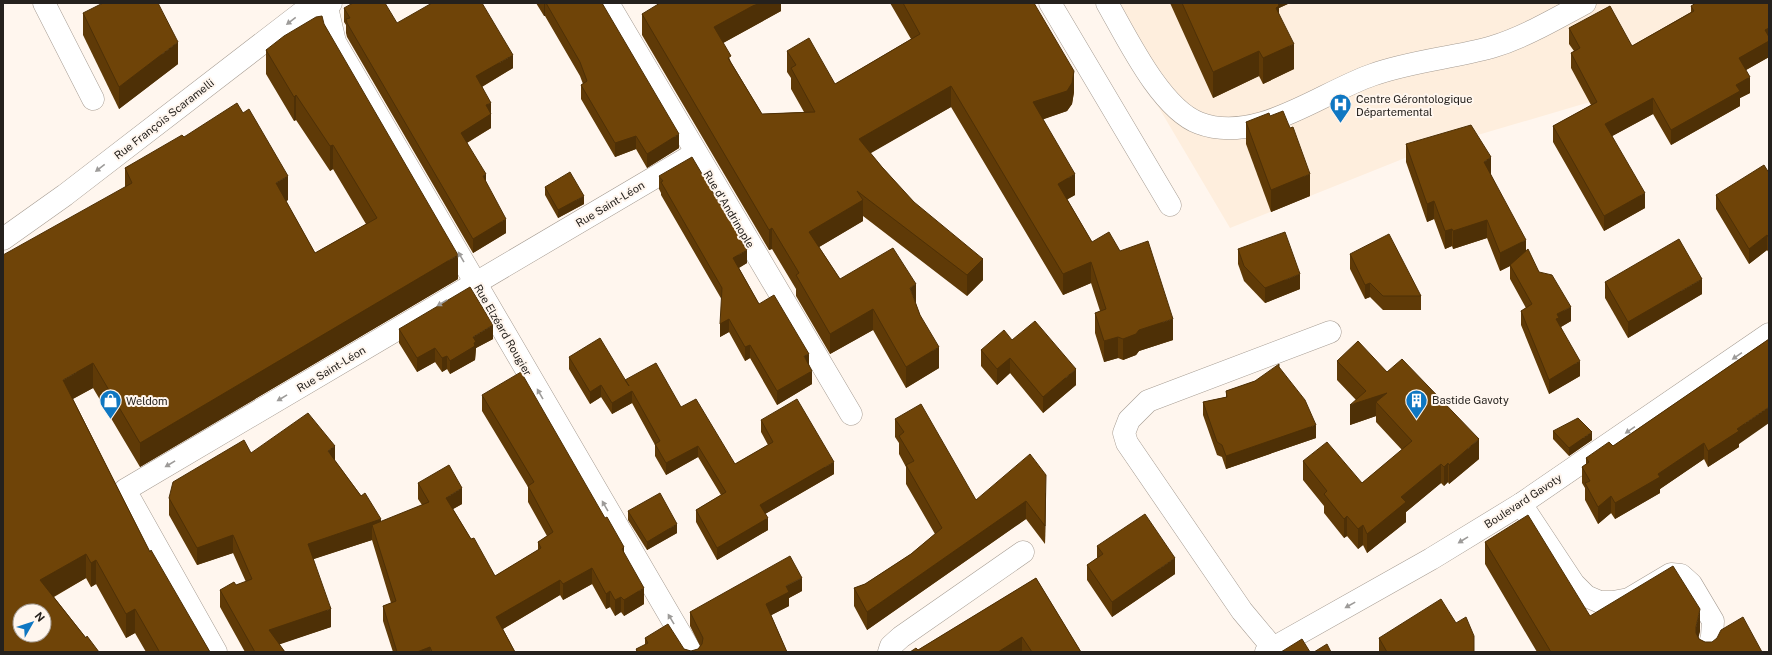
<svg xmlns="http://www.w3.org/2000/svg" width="1772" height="655" font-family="'Public Sans',sans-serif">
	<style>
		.built { fill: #feeedd }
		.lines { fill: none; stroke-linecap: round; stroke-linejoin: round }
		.minor-casing { stroke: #a69c92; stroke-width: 23 }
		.minor { stroke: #fff; stroke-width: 22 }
		.wall { fill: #5f3a07 }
		.shaded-wall { fill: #4e3006 }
		.building { fill: #6f4408; stroke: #4e3006; fill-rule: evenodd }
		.oneway { fill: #9d9b99 }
		.labels { text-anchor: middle; stroke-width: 4; stroke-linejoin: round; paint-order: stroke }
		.poi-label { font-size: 11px; fill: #25211d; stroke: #fff6ee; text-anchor: start }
		.street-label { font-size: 11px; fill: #25211d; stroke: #fff6ee }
	</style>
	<rect width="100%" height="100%" fill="#fff6ee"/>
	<!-- built -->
	<path class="built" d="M1097,3H1769V4L1600,99L1420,152L1230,228Z"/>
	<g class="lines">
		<defs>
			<g id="minor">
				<path d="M44,3L93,99"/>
				<path d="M326,3L335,42L691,652"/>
				<path d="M608,3L851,414"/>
				<path d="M1050,3L1170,205"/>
				<path d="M1107,3C1127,38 1161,109 1199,123C1256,145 1320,93 1372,75C1411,61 1453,58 1492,47C1525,37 1555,19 1585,3"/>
				<path d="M3,239L65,195L300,14L310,8L331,3"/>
				<path d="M1521,504L1574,584L1586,596L1600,602H1613L1629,599L1671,574L1681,575L1691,584L1713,621L1712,636L1708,652"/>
				<path d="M1273,648L1242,611L1127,443L1124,433L1129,420L1148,401L1330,332"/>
				<path d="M216,652L125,490L696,153"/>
				<path d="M889,652L891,646L901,637L1023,552"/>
				<path d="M1266,652L1431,559L1521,504L1769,334"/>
			</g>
		</defs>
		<!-- minor casing -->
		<use href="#minor" class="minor-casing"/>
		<!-- minor -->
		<use href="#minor" class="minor"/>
	</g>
	<!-- wall -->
	<g class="wall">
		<path d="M536,3H602L679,148L647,168L636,149L615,157L581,99V85L583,84L580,76L545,16H544Z"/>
		<path d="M781,3V11L723,43L731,62L762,114L804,112L791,89V78L787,72V51L835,84L911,39L890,3H1034L1074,92L1072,104L1067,111L1043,119L1075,195L1067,199L1092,242L1120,251L1173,340L1139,351L1136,355L1123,360L1118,358L1104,362L1095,333V313L1100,311L1091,283L1063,295L951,107L870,153L882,167L983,280L967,296L863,216V221L819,247L840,279L916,304L939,368L906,388L873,330L830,354L796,296V289L772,249L769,250L642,35V14Z"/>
		<path d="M1170,3H1290L1279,8V14L1294,69L1263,84L1259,76L1213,98Z"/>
		<path d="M1769,3V57L1746,70L1750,93L1740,98V106L1671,145L1653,114L1612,136L1645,208L1604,231L1553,142V126L1591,105L1571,68V53L1574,51L1569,44V28L1632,46L1691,12V6Z"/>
		<path d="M344,8L397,23L513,68L482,87L491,113V128L467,143L486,183L506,233L473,253L347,37L346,33V25L344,22Z"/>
		<path d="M83,13L178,64L119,109L83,35Z"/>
		<path d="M324,24L458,279L140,467L93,388L73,399L150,552L210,652H146L135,633L126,638L96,584L91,587L86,578L54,597L86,638L99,652H3L125,187V168L184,137L288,200L286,201L315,253L366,224L333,169L330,171L296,120L294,121L266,74V50Z"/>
		<path d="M1270,116L1290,128L1310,196L1271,212L1246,144V122Z"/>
		<path d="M1406,144L1491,175L1526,251L1539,272L1571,321L1561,327L1580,376L1549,394L1521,325V311L1526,308L1510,279V266L1500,271L1487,238L1453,249L1452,246L1445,249L1434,219L1427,222L1406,162Z"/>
		<path d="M1769,173V253L1767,250L1749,264L1716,209V195Z"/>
		<path d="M659,176L747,263L739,268L759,304L809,364L812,384L777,405L750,358L745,361L729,332L720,337L722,300L661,195V193L659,189Z"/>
		<path d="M545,187L584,204L558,218L545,195Z"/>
		<path d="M1238,249L1300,289L1265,303L1244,281L1238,264Z"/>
		<path d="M1350,254L1421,296V310H1383L1370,297L1365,299L1350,269Z"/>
		<path d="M1605,282L1702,294L1628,338L1605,298Z"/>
		<path d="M399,329L493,339L476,348L475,360L450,374L447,369L442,372L435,362L417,372L399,343Z"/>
		<path d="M1769,339L1739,444V447L1708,467L1704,459L1660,489V493L1615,519L1611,513L1598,524L1585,500V488L1582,483V467L1586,464V458L1613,446Z"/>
		<path d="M1012,340L1076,385L1043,413L1010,373L997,385L981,366V350Z"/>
		<path d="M569,357L625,380L681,407L735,464L768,445L761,432V420L834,474L765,514L768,530L717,560L696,522V510L721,495L698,457L666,475L655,456V445L632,403L612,414L601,397L590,404L569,369Z"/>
		<path d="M1337,361L1387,372L1479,459L1449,484L1448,482L1444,486L1441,483L1406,512V522L1367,553L1363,545L1358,549L1347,536L1344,538L1324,513V506L1303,480V461L1362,483L1402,450L1376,422V416L1350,425L1356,400L1337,380Z"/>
		<path d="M1279,367L1316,438L1226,469L1222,457L1217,455L1203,415V402L1226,397V391L1255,381Z"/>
		<path d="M482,395L624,554L644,604L624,616L621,612L615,616L610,607L606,609L592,584L563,600L560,595L503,629L515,652H393L383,621V606L391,603L372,540L313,559L331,627L279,644L285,652H245L220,607V590L246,582L233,553L197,565L169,515V498L251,453L335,461L381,522L422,505L418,499V483L462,504L453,509L471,539L495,576L538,550V542L547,536L528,502V487L482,411Z"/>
		<path d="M895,419L976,500L1046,493L1045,544L1026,519L867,630L854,606V588L865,584L911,554L935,534L906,484V467L899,454V443L895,437Z"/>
		<path d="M1553,431L1592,440L1569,456L1553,439Z"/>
		<path d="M628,511L677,533L647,550L628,520Z"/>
		<path d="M1485,542L1590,616L1700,631L1698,637L1699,639L1705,642L1762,652H1537L1485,564Z"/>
		<path d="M1097,546L1175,574L1112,617L1087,580V565L1097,558Z"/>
		<path d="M1036,578L1081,652H910L918,650Z"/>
		<path d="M802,591L789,598V606L771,615L787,652H636V649L645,645V638L691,651L698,649L700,646L690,626V612Z"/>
		<path d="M1379,638L1474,652H1379Z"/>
	</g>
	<!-- shaded-wall -->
	<g class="shaded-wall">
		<rect x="544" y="3" width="1" height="13"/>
		<path d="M758,3H781V11L714,48V27Z"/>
		<path d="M1270,3H1290L1279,8V32Z"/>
		<path d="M1769,28V57L1739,74V58L1765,30Z"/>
		<path d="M178,42V64L119,109V87Z"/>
		<path d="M1294,44V69L1263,84V58Z"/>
		<path d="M1259,51V76L1213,98V72Z"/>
		<path d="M513,55V68L476,90V76Z"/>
		<path d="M1074,71V92L1072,104L1067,111L1033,123V102Z"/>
		<path d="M1750,77V93L1740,98V106L1671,145V130L1736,85Z"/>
		<path d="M951,86V107L859,160V139Z"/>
		<path d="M296,95V120L294,121V97Z"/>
		<path d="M1653,98V114L1605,140V124Z"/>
		<path d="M491,103V128L461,146V133L486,105Z"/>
		<path d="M679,134V148L647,168V154Z"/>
		<path d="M636,136V149L615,157V143Z"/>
		<path d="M333,145V169L330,171V146Z"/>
		<path d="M1491,157V175L1484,180V162Z"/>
		<path d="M486,174V188L483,176Z"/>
		<path d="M1075,174V195L1058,205V184Z"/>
		<path d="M1310,174V196L1271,212V190Z"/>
		<path d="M288,176V200L276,207V183Z"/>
		<path d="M1645,193V208L1604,231V216Z"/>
		<path d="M584,196V204L558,218V210Z"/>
		<path d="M863,200V221L809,253V232Z"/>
		<path d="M1434,201V219L1427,222V204Z"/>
		<path d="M506,219V233L473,253V239Z"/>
		<path d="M1487,220V238L1453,249V231Z"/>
		<path d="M772,228V249L769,250V230Z"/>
		<path d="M1452,229V246L1445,249V231Z"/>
		<path d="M1767,235V250L1749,264V249Z"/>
		<path d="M1526,240V258L1510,265V266L1500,271V253Z"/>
		<path d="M747,250V263L733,271V258Z"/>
		<path d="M458,255V279L140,467V443Z"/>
		<path d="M983,259V280L967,296V275Z"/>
		<path d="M1091,262V283L1063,295V274Z"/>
		<path d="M1300,274V289L1265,303V288Z"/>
		<path d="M1702,279V294L1628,338V322Z"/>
		<path d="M1370,283V297L1365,299V285Z"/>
		<path d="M916,284V305L910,288Z"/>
		<path d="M1571,307V321L1559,328L1556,319L1557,314Z"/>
		<path d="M873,309V330L830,354V334Z"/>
		<path d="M729,319V332L720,337V324Z"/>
		<path d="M1173,319V340L1139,351L1136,355L1123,360V339L1139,330Z"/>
		<path d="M493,325V339L476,348L475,360L450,374V361L473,337Z"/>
		<path d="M1118,337V358L1104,362V341Z"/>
		<path d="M750,345V358L745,361V347Z"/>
		<path d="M939,347V368L906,388V367Z"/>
		<path d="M435,348V362L417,372V358Z"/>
		<path d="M809,354V367L804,356Z"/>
		<path d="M447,356V369L442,372V358Z"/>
		<path d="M1010,358V373L997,385V369Z"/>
		<path d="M1580,361V376L1549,394V380Z"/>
		<path d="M93,363V388L63,404V380Z"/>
		<path d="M1076,369V385L1043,413V397Z"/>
		<path d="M812,371V384L777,405V391Z"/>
		<path d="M601,385V397L590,404V392Z"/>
		<path d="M632,391V403L612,414V403Z"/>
		<path d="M1387,393L1376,402V416L1350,425V405Z"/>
		<path d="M1769,407V423L1739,444V447L1708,467V451L1737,429Z"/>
		<path d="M1316,425V438L1226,469V456Z"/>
		<path d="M1592,432V440L1569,456V448Z"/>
		<path d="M1479,439V459L1449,484V465Z"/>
		<path d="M1704,443V459L1660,489V493L1615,519V503Z"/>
		<path d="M335,446V463L328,451Z"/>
		<path d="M698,446V457L666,475V463Z"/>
		<path d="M834,462V474L760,517V505Z"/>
		<path d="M1448,463V482L1444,486V467Z"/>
		<path d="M1441,464V483L1406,512V522L1367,553V534L1401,497Z"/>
		<path d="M1046,475V493L1045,544V526Z"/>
		<path d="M462,488V504L446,513V498Z"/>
		<path d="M1611,496V513L1598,524V507Z"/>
		<path d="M1026,501V519L867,630V612Z"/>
		<path d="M1347,516V536L1344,538V519Z"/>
		<path d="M768,518V530L717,560V548Z"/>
		<path d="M381,519V537L372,525V540L308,561V544Z"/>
		<path d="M677,524V533L647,550V542Z"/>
		<path d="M1363,525V545L1358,549V529Z"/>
		<path d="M233,535V553L197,565V548Z"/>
		<path d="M624,547V563L622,549Z"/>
		<path d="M86,554V578L40,604V580Z"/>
		<path d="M1175,558V574L1112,617V602Z"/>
		<path d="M96,560V584L91,587V563Z"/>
		<path d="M592,568V584L563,600V584Z"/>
		<path d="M802,578V591L789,598V606L766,618V604L786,586Z"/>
		<path d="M560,580V595L496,633V617Z"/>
		<path d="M644,588V604L624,616V600Z"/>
		<path d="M610,591V607L606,609V594Z"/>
		<path d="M621,597V612L615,616V600Z"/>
		<path d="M135,609V633L126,638V614Z"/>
		<path d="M331,609V627L269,648V630Z"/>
		<path d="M1700,609V631L1696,649V627Z"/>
		<path d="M1022,637V652H998Z"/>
		<path d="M430,647V652H417Z"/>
	</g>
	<!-- building -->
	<g class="building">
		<path d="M103,3H158L178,42L119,87L83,13Z"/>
		<path d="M353,3H385L397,23L432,3H482L513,55L476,76L491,103L486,105L491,114L461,133L486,174L483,176L506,219L473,239L347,23L346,19L350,18L344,8Z"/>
		<path d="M546,3H602L679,134L647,154L636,136L615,143L581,85L587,81L580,62Z"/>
		<path d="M660,3H758L714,27L731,56L728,58L762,114L815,112L791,68L796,65L787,51L809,38L835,84L920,34L903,3H1034L1074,71L1072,83L1067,91L1033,102L1075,174L1058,184L1092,242L1109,232L1120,251L1148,241L1173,319L1139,330L1136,334L1123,339L1118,337L1104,341L1095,313L1106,309L1091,262L1063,274L951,86L859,139L882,167L914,202L983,259L967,275L857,191L863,200L809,232L840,279L893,248L916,284L910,288L920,315L939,347L906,367L873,309L830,334L796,275L799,273L772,228L769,230L642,14Z"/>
		<path d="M1182,3H1278L1279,6L1276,8L1294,44L1263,58L1259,51L1213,72Z"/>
		<path d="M1696,3H1769V28L1765,30L1769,37V41L1739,58L1750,77L1736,85L1740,91L1671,130L1653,98L1605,124L1645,193L1604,216L1553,126L1597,102L1571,53L1580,48L1569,28L1610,6L1632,46L1694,11L1691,6Z"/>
		<path d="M322,16L324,24L458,255L140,443L93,363L63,380L150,552L151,550L210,652H158L159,651L135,609L126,614L96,560L91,563L86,554L40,580L86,638L87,636L99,652H3V255L132,183L125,168L182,135L184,137L237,103L243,113L249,109L288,176L276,183L315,253L377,218L333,145L330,146L296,95L294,97L266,50L284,36L316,17ZM20,611H44V635H20Z"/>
		<path d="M1283,111L1290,128L1293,127L1310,174L1271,190L1246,122L1269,113L1270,116Z"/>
		<path d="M1471,125L1491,157L1484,162L1526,240L1500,253L1487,220L1453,231L1452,229L1445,231L1434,201L1427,204L1406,144Z"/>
		<path d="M692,157L747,250L733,258L759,304L774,295L809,354L804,356L812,371L777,391L750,345L745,347L729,319L720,324L722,288L661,182L663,181L659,176Z"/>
		<path d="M1764,165L1769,173V238L1767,235L1749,249L1716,195Z"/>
		<path d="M570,172L584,196L558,210L545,187Z"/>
		<path d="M1285,232L1300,274L1265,288L1244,266L1238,249Z"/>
		<path d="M1389,234L1421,296H1383L1370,283L1365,285L1350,254Z"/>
		<path d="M1679,239L1702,279L1628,322L1605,282Z"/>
		<path d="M1528,249L1539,272L1552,275L1571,307L1557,314L1559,318L1556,319L1580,361L1549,380L1521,311L1532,304L1510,265Z"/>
		<path d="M470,287L493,325L473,337L476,342L474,343L475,346L450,361L447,356L442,358L435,348L417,358L399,329Z"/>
		<path d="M1035,321L1076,369L1043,397L1010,358L997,369L981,350L1004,330L1012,340Z"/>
		<path d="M600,338L629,386L625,380L656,363L681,407L696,399L735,464L773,442L761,420L797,399L834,462L760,505L768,518L717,548L696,510L726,492L698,446L666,463L655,444L660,441L632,391L612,403L601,385L590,392L569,357Z"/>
		<path d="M1769,339V407L1737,429L1739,431L1708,451L1704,443L1658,474L1660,477L1615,503L1611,496L1598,507L1585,483L1590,481L1582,467L1589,462L1586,458L1609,442L1613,446Z"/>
		<path d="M1358,341L1387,372L1402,359L1479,439L1449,465L1448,463L1444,467L1441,464L1401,497L1406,502L1367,534L1363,525L1358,529L1347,516L1344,519L1324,494L1327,491L1303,461L1327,442L1362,483L1412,441L1376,402L1387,393L1350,405L1366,391L1337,361Z"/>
		<path d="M1279,364V367L1305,400L1316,425L1226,456L1222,445L1217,442L1203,402L1227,397L1226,391L1255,381Z"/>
		<path d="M521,372L605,518L607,517L624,547L622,549L644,588L624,600L621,597L615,600L610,591L606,594L592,568L563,584L560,580L496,617L515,652H432L430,647L417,652H397L383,606L396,601L372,525L429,502L418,483L449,465L462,488L446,498L471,539L474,538L495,576L541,548L538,542L553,532L528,486L534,482L482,395Z"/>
		<path d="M921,404L976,500L1030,454L1046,475L1045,526L1026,501L867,612L854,588L865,584L911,554L942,528L906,465L914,461L899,436L904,432L895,419Z"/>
		<path d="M308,413L335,446L328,451L361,496L365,493L381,519L308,544L331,609L269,630L285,652H255L220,590L234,582L236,585L252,579L233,535L197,548L169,498L173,482L244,440L251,453Z"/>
		<path d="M1578,418L1592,432L1569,448L1553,431Z"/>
		<path d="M660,493L677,524L647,542L628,511Z"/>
		<path d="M1145,514L1175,558L1112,602L1087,565L1103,554L1097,546Z"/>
		<path d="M1528,515L1590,616L1673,566L1700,609L1696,627V633L1699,639L1705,642H1712L1717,638L1721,630L1743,617L1762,652H1551L1485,542Z"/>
		<path d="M790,556L802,578L786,586L789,592L766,604L787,652H638L636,649L648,643L645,638L668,624L684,649L691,651L698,649L702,644L703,638L690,612Z"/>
		<path d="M1036,578L1081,652H1032L1022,637L998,652H910L916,648L918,650Z"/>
		<path d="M1441,599L1456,623L1466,617L1474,636V652H1387L1379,638Z"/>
		<path d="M1302,639L1310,652H1281Z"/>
		<path d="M1327,644L1331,652H1314Z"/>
	</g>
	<!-- one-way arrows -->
	<defs><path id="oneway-solid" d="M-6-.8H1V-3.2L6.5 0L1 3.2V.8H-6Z"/></defs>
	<g class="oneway">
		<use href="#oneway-solid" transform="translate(291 21) rotate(142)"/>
		<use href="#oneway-solid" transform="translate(100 168) rotate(142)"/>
		<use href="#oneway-solid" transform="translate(461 257) rotate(-120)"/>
		<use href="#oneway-solid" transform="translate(442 303) rotate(149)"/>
		<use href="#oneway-solid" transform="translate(1737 356) rotate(146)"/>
		<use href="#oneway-solid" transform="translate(540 394) rotate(-120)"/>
		<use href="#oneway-solid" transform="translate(282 398) rotate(149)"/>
		<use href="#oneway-solid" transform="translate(1630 430) rotate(146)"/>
		<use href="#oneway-solid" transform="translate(170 464) rotate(149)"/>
		<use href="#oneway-solid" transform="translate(605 506) rotate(-120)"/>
		<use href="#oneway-solid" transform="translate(1463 540) rotate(148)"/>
		<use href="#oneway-solid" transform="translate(1350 605) rotate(151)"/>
		<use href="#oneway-solid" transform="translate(671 619) rotate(-121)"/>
	</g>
	<!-- icons -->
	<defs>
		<symbol id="hospital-pin" viewBox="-11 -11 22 30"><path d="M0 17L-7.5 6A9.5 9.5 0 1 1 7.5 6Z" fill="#0f77c2" stroke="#fff6ee"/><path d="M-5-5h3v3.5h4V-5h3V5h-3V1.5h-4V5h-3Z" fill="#fff"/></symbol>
		<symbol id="building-pin" viewBox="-11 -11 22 30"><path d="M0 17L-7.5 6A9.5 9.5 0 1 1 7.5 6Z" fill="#0f77c2" stroke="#fff6ee"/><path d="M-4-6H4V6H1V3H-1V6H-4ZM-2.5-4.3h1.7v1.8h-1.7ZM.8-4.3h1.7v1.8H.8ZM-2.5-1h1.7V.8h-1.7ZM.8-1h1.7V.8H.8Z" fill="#fff"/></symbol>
		<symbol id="shop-pin" viewBox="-11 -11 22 30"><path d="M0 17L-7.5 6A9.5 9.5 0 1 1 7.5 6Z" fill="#0f77c2" stroke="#fff6ee"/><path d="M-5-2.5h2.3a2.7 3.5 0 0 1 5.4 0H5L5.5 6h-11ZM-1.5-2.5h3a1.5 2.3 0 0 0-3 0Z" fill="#fff"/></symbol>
	</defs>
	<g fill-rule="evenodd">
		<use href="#hospital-pin" x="1328" y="92" width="25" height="34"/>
		<use href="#building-pin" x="1404" y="388" width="25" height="34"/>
		<use href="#shop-pin" x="98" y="388" width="25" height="34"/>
	</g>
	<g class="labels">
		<!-- poi labels -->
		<g class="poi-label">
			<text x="1356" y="103">Centre Gérontologique<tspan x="1356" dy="13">Départemental</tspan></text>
			<text x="1432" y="404">Bastide Gavoty</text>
			<text x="126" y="405">Weldom</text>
		</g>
		<!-- street labels -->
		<g class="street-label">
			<text transform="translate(164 119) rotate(-38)" y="4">Rue François Scaramelli</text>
			<text transform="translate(610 204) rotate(-31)" y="4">Rue Saint-Léon</text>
			<text transform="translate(729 209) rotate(59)" y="4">Rue d'Andrinople</text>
			<text transform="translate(503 330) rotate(60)" y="4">Rue Elzéard Rougier</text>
			<text transform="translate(331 369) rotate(-31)" y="4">Rue Saint-Léon</text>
			<text transform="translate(1523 501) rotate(-33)" y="4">Boulevard Gavoty</text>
		</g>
	</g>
	<!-- border -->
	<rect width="1772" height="655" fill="none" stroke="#25211d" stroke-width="8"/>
	<!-- north arrow -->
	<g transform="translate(32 623) rotate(51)"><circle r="19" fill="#fff6ee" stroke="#a8a19a"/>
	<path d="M0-3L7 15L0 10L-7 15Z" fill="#0f77c2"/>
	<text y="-6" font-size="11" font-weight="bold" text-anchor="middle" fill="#25211d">N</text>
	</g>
</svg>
